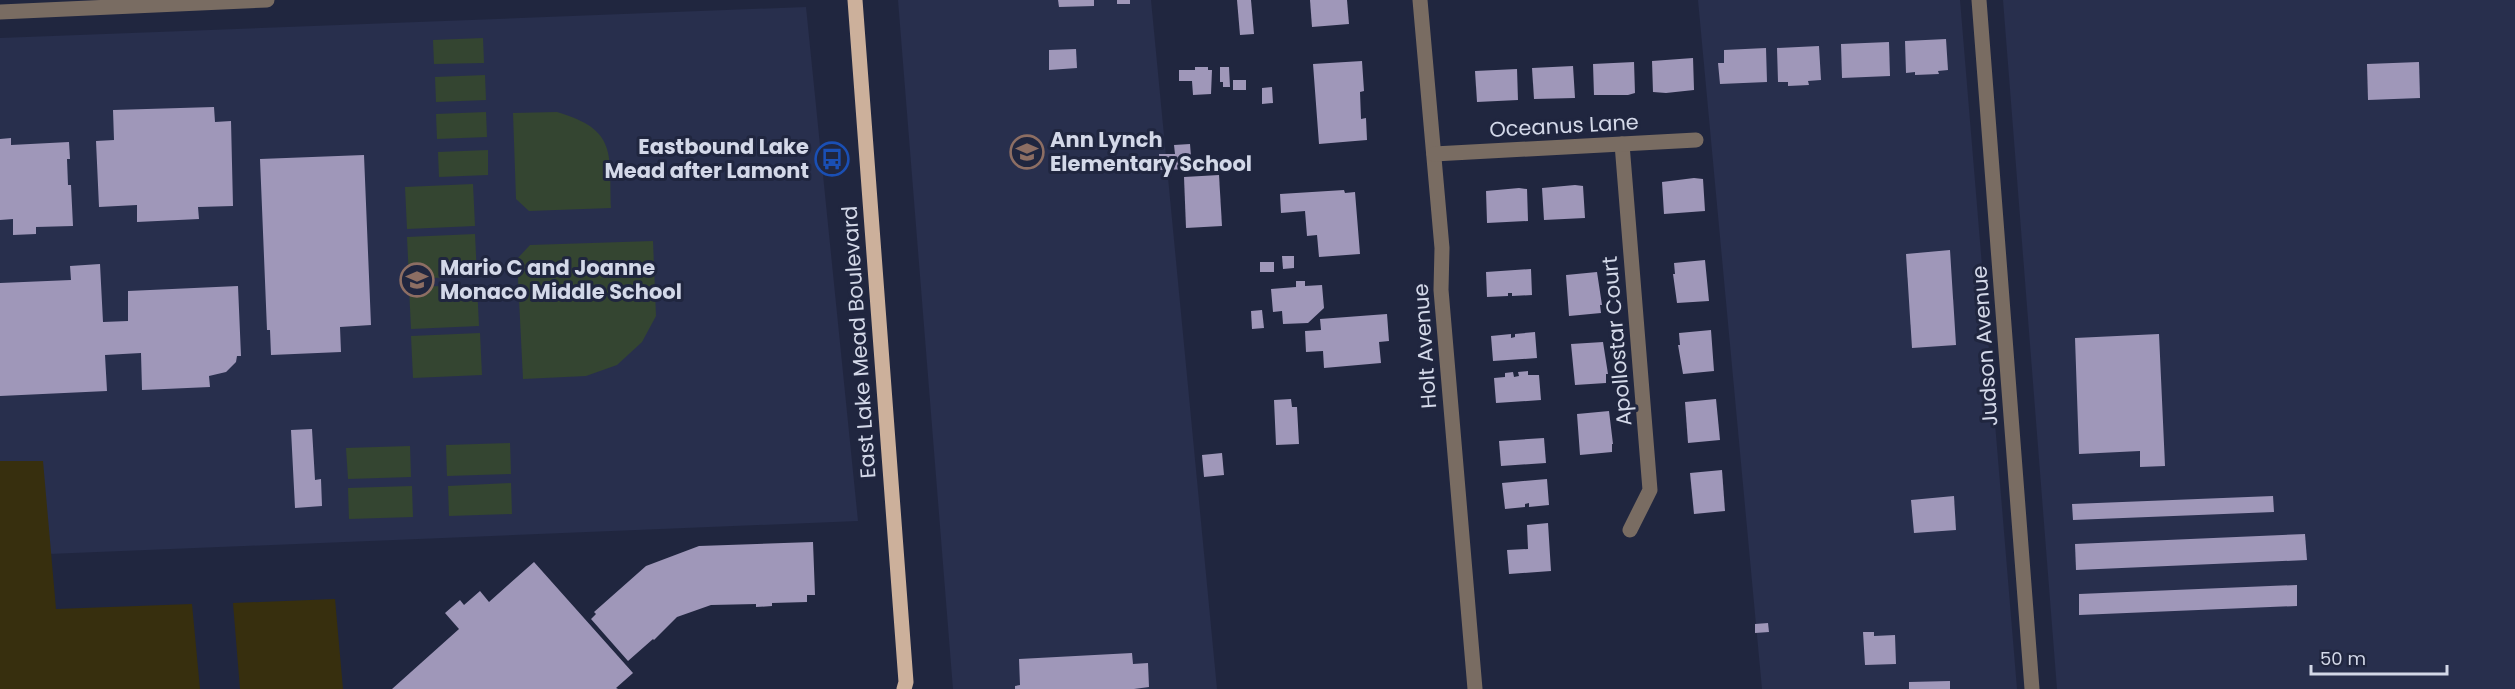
<svg xmlns="http://www.w3.org/2000/svg" width="2515" height="689" font-family="Poppins,sans-serif">
	<style>
		.built { fill: #282f4d }
		.green { fill: #344531 }
		.sand { fill: #372f0e }
		.building { fill: #9f97b9 }
		.lines { fill: none; stroke-linecap: round; stroke-linejoin: round }
		.minor { stroke: #796c62; stroke-width: 15 }
		.major { stroke: #ccb09b; stroke-width: 15 }
		.labels { text-anchor: middle; stroke-width: 6; stroke-linejoin: round; paint-order: stroke }
		.street-label { font-size: 21px; fill: #d3d8e8; stroke: #20263f }
		.poi-label { font-size: 21px; font-weight: bold; fill: #d3d8e8; stroke: #20263f; text-anchor: start }
	</style>
	<rect width="100%" height="100%" fill="#20263f"/>
	<!-- built -->
	<g class="built">
		<path d="M898,0H1151L1217,689H953Z"/>
		<path d="M1698,0H1960L2017,689H1762Z"/>
		<path d="M2003,0H2515V689H2057Z"/>
		<path d="M806,7L858,521L0,556V38Z"/>
	</g>
	<!-- green -->
	<g class="green">
		<path d="M483,38L484,63L434,64L433,40Z"/>
		<path d="M485,75L486,100L436,102L435,77Z"/>
		<path d="M486,112L487,137L437,139L436,114Z"/>
		<path d="M557,112C618,130 609,153 611,208L529,211L516,199L513,113Z"/>
		<path d="M488,150V175L439,177L438,152Z"/>
		<path d="M473,184L475,226L407,229L405,187Z"/>
		<path d="M475,234L477,276L409,279L407,237Z"/>
		<path d="M653,241L656,316L642,342L617,365L586,376L523,379L517,259L530,245Z"/>
		<path d="M477,285L479,326L411,329L409,287Z"/>
		<path d="M480,333L482,375L413,378L411,336Z"/>
		<path d="M510,443L511,474L447,476L446,445Z"/>
		<path d="M410,446L411,477L348,479L346,448Z"/>
		<path d="M511,483L512,514L449,516L448,486Z"/>
		<path d="M412,486L413,517L349,519L348,488Z"/>
	</g>
	<!-- sand -->
	<g class="sand">
		<path d="M0,461H43L56,609L192,604L200,689H0Z"/>
		<path d="M335,599L343,689H240L233,603Z"/>
	</g>
	<!-- building -->
	<g class="building">
		<path d="M1058,0H1094V6L1059,7Z"/>
		<rect x="1117" y="0" width="13" height="4"/>
		<path d="M1237,0H1251L1254,34L1240,35Z"/>
		<path d="M1310,0H1347L1349,24L1312,27Z"/>
		<path d="M1946,39L1948,70L1938,71L1939,74L1915,75V72L1906,73L1905,41Z"/>
		<path d="M1889,42L1890,76L1842,78L1841,44Z"/>
		<path d="M1819,46L1821,80L1808,81L1809,85L1788,86V82H1778L1777,48Z"/>
		<path d="M1766,48L1767,82L1720,84L1718,63H1724V50Z"/>
		<path d="M1076,49L1077,68L1049,70V50Z"/>
		<path d="M1693,58L1694,90L1666,93L1653,92L1652,61Z"/>
		<path d="M1362,61L1364,91L1360,92L1361,119L1366,118L1367,140L1319,144L1313,64Z"/>
		<path d="M1634,62L1635,93L1628,95H1594L1593,64Z"/>
		<path d="M2419,62L2420,98L2368,100L2367,64Z"/>
		<path d="M1573,66L1575,98L1534,99L1532,68Z"/>
		<path d="M1195,67H1208V70H1212L1211,94L1193,95L1192,81H1179V70H1195Z"/>
		<path d="M1220,67H1229L1230,87H1223V82H1220Z"/>
		<path d="M1517,69L1518,100L1477,102L1475,71Z"/>
		<rect x="1233" y="80" width="13" height="10"/>
		<path d="M1272,87L1273,103L1262,104V88Z"/>
		<path d="M214,107L215,122L231,121L233,206L198,207L199,219L137,222V205L99,207L96,141L114,140L113,110Z"/>
		<path d="M11,138V145L69,142L70,159H67L68,185H71L73,226L36,227V234L13,235V219L0,220V139Z"/>
		<path d="M1190,144L1192,169L1160,170L1159,154H1175L1174,145Z"/>
		<path d="M364,155L371,325L340,327L341,352L271,355L270,330H267L260,159Z"/>
		<path d="M1219,175L1222,226L1186,228L1184,177Z"/>
		<path d="M1694,178L1703,179L1705,211L1664,214L1662,182Z"/>
		<path d="M1575,185L1583,186L1585,218L1544,220L1542,188Z"/>
		<path d="M1519,188L1527,189L1528,221L1487,223L1486,191Z"/>
		<path d="M1344,190L1345,193L1355,192L1360,254L1319,257L1317,235L1307,236L1305,211L1281,213L1280,194Z"/>
		<path d="M1950,250L1956,345L1912,348L1906,254Z"/>
		<path d="M1282,256H1294V268L1283,269Z"/>
		<path d="M1705,260L1709,301L1677,303L1673,274H1675L1674,263Z"/>
		<rect x="1260" y="262" width="14" height="10"/>
		<path d="M100,264L103,322L128,321V291L238,286L241,356H237L236,362L226,372L209,376L210,387L142,390L141,353L105,355L107,391L0,396V283L71,280L70,266Z"/>
		<path d="M1531,269L1532,295L1512,296V293H1508V296L1487,297L1486,272Z"/>
		<path d="M1597,272L1602,305H1600L1601,313L1569,316L1566,275Z"/>
		<path d="M1296,281H1305V286L1322,285L1324,308L1308,323L1283,324L1282,311L1273,312L1271,289L1296,287Z"/>
		<path d="M1262,310L1264,328L1252,329L1251,311Z"/>
		<path d="M1387,314L1389,341L1379,342L1381,363L1324,368L1323,351L1306,352L1305,331L1321,330L1320,319Z"/>
		<path d="M1711,330L1714,371L1683,374L1678,345H1680L1679,333Z"/>
		<path d="M1535,332L1537,358L1493,361L1491,336L1511,334V338L1515,337V334Z"/>
		<path d="M2159,334L2165,466L2140,467V451L2079,454L2075,338Z"/>
		<path d="M1603,342L1608,374H1606V383L1575,385L1571,344Z"/>
		<path d="M1528,371V375H1539L1541,400L1496,403L1494,378L1505,377V373L1513,372L1514,377L1519,376L1518,372Z"/>
		<path d="M1291,399L1292,407H1297L1299,444L1276,445L1274,400Z"/>
		<path d="M1716,399L1720,440L1688,443L1685,402Z"/>
		<path d="M1609,411L1613,444H1612V452L1580,455L1577,414Z"/>
		<path d="M312,429L315,480L321,479L322,506L295,508L291,430Z"/>
		<path d="M1544,438L1546,463L1501,466L1499,441Z"/>
		<path d="M1222,453L1224,475L1204,477L1202,455Z"/>
		<path d="M1722,470L1725,511L1694,514L1690,473Z"/>
		<path d="M1547,479L1549,505L1529,507V503L1525,504V507L1505,509L1502,483Z"/>
		<path d="M1954,496L1956,530L1914,533L1911,500Z"/>
		<path d="M2273,496L2274,512L2073,520L2072,504Z"/>
		<path d="M1548,523L1551,571L1509,574L1507,550L1528,549L1527,525Z"/>
		<path d="M2305,534L2307,560L2076,570L2075,544Z"/>
		<path d="M813,542L815,595H807V602L772,603V606L756,607V604L711,605L677,617L654,640L653,639L628,661L591,619L596,614L594,612L646,566L699,546Z"/>
		<path d="M534,562L633,673L616,688L618,689H392L459,629L445,613L460,600L464,605L480,591L489,602Z"/>
		<path d="M2297,585V606L2079,615V594Z"/>
		<path d="M1768,623L1769,632L1755,633V624Z"/>
		<path d="M1863,632H1874V636L1895,635L1896,664L1865,665Z"/>
		<path d="M1132,653L1133,664L1148,663L1149,687L1134,689H1015V686L1020,685L1019,659Z"/>
		<path d="M1950,681V689H1909V682Z"/>
	</g>
	<g class="lines">
		<!-- minor -->
		<g class="minor">
			<path d="M1420,0L1442,248L1441,290L1475,689"/>
			<path d="M1979,0L2032,689"/>
			<path d="M0,12L267,0"/>
			<path d="M1622,144L1650,490L1630,530"/>
			<path d="M1434,154L1696,140"/>
		</g>
		<!-- major -->
		<path class="major" d="M855,0L906,682L904,689"/>
	</g>
	<!-- icons -->
	<defs>
		<symbol id="school-ring" viewBox="-11 -11 22 22"><circle r="9.5" fill="#20263f" stroke="#8d6e63" stroke-width="1.5"/><path d="M0-5L7-2L0 1L-7-2ZM-4 1L0 2.5L4 1V4Q0 6-4 4Z" fill="#8d6e63"/></symbol>
		<symbol id="bus-ring" viewBox="-11 -11 22 22"><circle r="9.5" fill="#20263f" stroke="#1a4fb4" stroke-width="1.5"/><path d="M-5-6H5V4H4V6H2V4H-2V6H-4V4H-5ZM-3.5-4V0h7V-4ZM-3.5 1.2v1.5H-2V1.2ZM2 1.2v1.5H3.5V1.2Z" fill="#1a4fb4"/></symbol>
	</defs>
	<g fill-rule="evenodd">
		<use href="#school-ring" x="1008" y="133" width="38" height="38"/>
		<use href="#bus-ring" x="813" y="140" width="38" height="38"/>
		<use href="#school-ring" x="398" y="261" width="38" height="38"/>
	</g>
	<g class="labels">
		<!-- street labels -->
		<g class="street-label">
			<text transform="translate(1564 126) rotate(-3)" y="7">Oceanus Lane</text>
			<text transform="translate(1617 341) rotate(-95)" y="7">Apollostar Court</text>
			<text transform="translate(859 342) rotate(-94)" y="7">East Lake Mead Boulevard</text>
			<text transform="translate(1425 346) rotate(-94)" y="7">Holt Avenue</text>
			<text transform="translate(1985 346) rotate(-94)" y="7">Judson Avenue</text>
		</g>
		<!-- poi labels -->
		<g class="poi-label">
			<text x="1050" y="147">Ann Lynch<tspan x="1050" dy="24">Elementary School</tspan></text>
			<text x="809" y="154" text-anchor="end">Eastbound Lake<tspan x="809" dy="24">Mead after Lamont</tspan></text>
			<text x="440" y="275">Mario C and Joanne<tspan x="440" dy="24">Monaco Middle School</tspan></text>
		</g>
	</g>
	<!-- scale -->
	<path d="M2311 665v9h136v-9" fill="none" stroke="#d3d8e8" stroke-width="3"/>
	<text x="2320" y="665" font-size="18" fill="#d3d8e8" stroke="#20263f" stroke-width="4.5" paint-order="stroke">50 m</text>
</svg>
